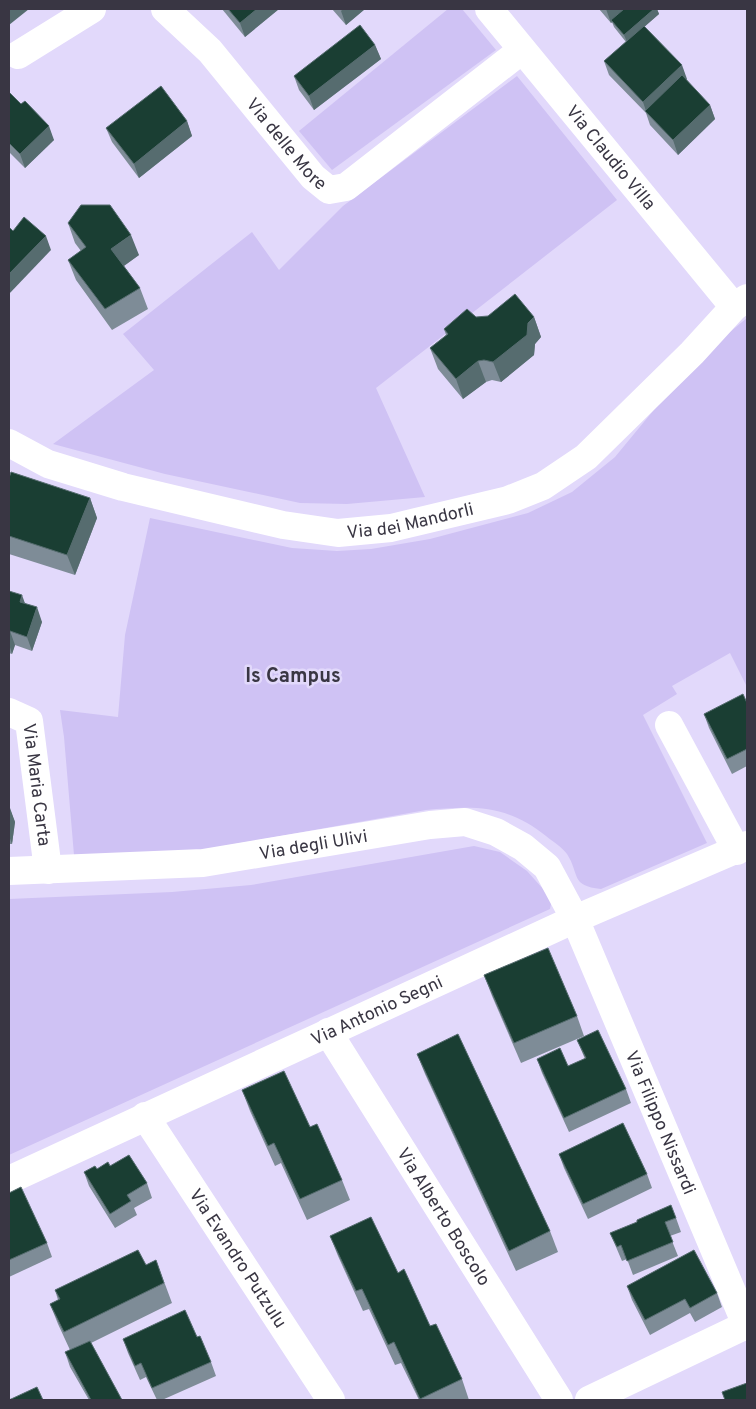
<svg xmlns="http://www.w3.org/2000/svg" width="756" height="1409" font-family="Overpass,sans-serif">
	<style>
		.green { fill: #cfc2f4 }
		.lines { fill: none; stroke-linecap: round; stroke-linejoin: round }
		.minor { stroke: #fff; stroke-width: 28 }
		.wall { fill: #7e8c97 }
		.shaded-wall { fill: #566c6f }
		.building { fill: #1a3e33; stroke: #566c6f }
		.labels { text-anchor: middle; stroke-width: 5; stroke-linejoin: round; paint-order: stroke }
		.street-label { font-size: 18px; fill: #393643; stroke: #e2d9fb }
		.quarter-label { font-size: 20px; font-weight: bold; fill: #393643; stroke: #e2d9fb }
	</style>
	<rect width="100%" height="100%" fill="#e2d9fb"/>
	<!-- green -->
	<g class="green">
		<path d="M448,9H462L496,50L332,170L299,131Z"/>
		<path d="M517,76L617,200L376,388L425,497L347,504L300,503L165,474L53,444L154,370L123,334L252,232L279,270L343,206Z"/>
		<path d="M747,318V687L730,653L672,686L677,694L643,715L707,843L601,889C570,886 580,874 567,854C562,847 552,841 546,836C506,804 474,806 426,810L185,853L74,855L64,737L60,710L118,717L125,635L150,518L292,548L337,551L371,549L430,539L528,513L572,492L615,457L672,388L720,340Z"/>
		<path d="M474,846L500,852L527,871L552,899L550,909L9,1155V899L172,892L251,885Z"/>
	</g>
	<g class="lines">
		<!-- minor -->
		<g class="minor">
			<path id="s1" d="M165,9L210,51L313,177L329,190L346,187L522,50"/>
			<path id="s2" d="M489,9L734,307"/>
			<path d="M18,55L92,9"/>
			<path id="s3" d="M9,443L48,464L123,487L283,525L338,533L391,528L508,500L543,486L586,457L692,353L734,307L747,298"/>
			<path id="s4" d="M9,712L29,721L48,870"/>
			<path d="M669,725L737,851"/>
			<path id="s5" d="M9,871L203,863L430,825L465,822L496,832L523,847L547,867L575,919L747,1327"/>
			<path id="s6" d="M328,1032L559,1400"/>
			<path id="s7" d="M145,1116L331,1400"/>
			<path id="s8" d="M9,1180L575,919L747,845"/>
			<path d="M589,1400L746,1325"/>
		</g>
	</g>
	<!-- wall -->
	<g class="wall">
		<path d="M222,9H279L245,37Z"/>
		<path d="M332,9H365L346,25Z"/>
		<path d="M599,9H657L659,14L644,27L686,80L710,105L715,119L678,155L650,125L646,113L609,75L604,61L626,42L614,27L612,22L611,23Z"/>
		<path d="M375,45L381,59L314,110L299,90L294,76Z"/>
		<path d="M9,92L54,140L25,168L9,152Z"/>
		<path d="M187,121L192,136L139,178L112,142L106,128Z"/>
		<path d="M68,223L139,255L124,266L140,288L148,309L112,330L76,280L68,260L81,251L75,243Z"/>
		<path d="M476,317H534L541,337L535,344L534,355L501,382L492,380L486,382L463,399L438,369L430,348L446,335L444,329Z"/>
		<path d="M9,478L90,498L97,518L75,575L9,554Z"/>
		<path d="M9,591L25,603L42,622L32,651L15,645L12,654L9,653Z"/>
		<path d="M747,703V766L732,774L709,728L704,714Z"/>
		<path d="M9,807L15,822L12,844H9Z"/>
		<path d="M484,975L577,1016L584,1036L521,1063L492,996Z"/>
		<path d="M577,1040L626,1089L631,1103L569,1132L542,1073L537,1059L568,1066L585,1059Z"/>
		<path d="M417,1054L550,1231L558,1252L516,1271L425,1074Z"/>
		<path d="M242,1090L310,1127L342,1180L350,1200L307,1220L281,1163L275,1166L250,1111Z"/>
		<path d="M559,1154L647,1174L652,1188L588,1219L564,1168Z"/>
		<path d="M110,1166L147,1183L152,1198L134,1208L137,1215L115,1228L89,1186L84,1172Z"/>
		<path d="M9,1193L47,1243L52,1257L9,1277Z"/>
		<path d="M676,1218L681,1232L670,1236L678,1256L633,1275L627,1259L622,1261L610,1233Z"/>
		<path d="M330,1236L398,1273L462,1379L469,1400H419L401,1363L395,1365L369,1309L363,1311L338,1256Z"/>
		<path d="M156,1260L172,1303L91,1343L122,1400H89L70,1367L65,1352L70,1350L58,1324L50,1304L58,1300L55,1290L146,1265Z"/>
		<path d="M627,1286L717,1293L722,1307L695,1322L690,1313L650,1335L632,1300Z"/>
		<path d="M123,1339L211,1362L216,1376L162,1400H157L146,1377L140,1380L128,1353Z"/>
	</g>
	<!-- shaded-wall -->
	<g class="shaded-wall">
		<path d="M9,9H29L9,25Z"/>
		<path d="M257,9H279L245,37L240,23Z"/>
		<path d="M343,9H365L346,25L341,11Z"/>
		<path d="M606,9H628L611,20L612,22L611,23Z"/>
		<path d="M654,9H657L659,14L627,42L624,35Z"/>
		<path d="M375,45L381,59L314,110L309,96Z"/>
		<path d="M682,65L687,79L649,115L647,114L643,102Z"/>
		<path d="M710,105L715,119L678,155L673,140Z"/>
		<path d="M187,121L192,136L139,178L134,164Z"/>
		<path d="M49,126L54,140L25,168L20,154Z"/>
		<path d="M131,235L139,255L118,270L111,249Z"/>
		<path d="M46,236L51,250L9,294V274Z"/>
		<path d="M534,317L541,337L535,344L534,355L501,382L493,362Z"/>
		<path d="M478,361L486,382L463,399L456,379Z"/>
		<path d="M90,498L97,518L75,575L67,555Z"/>
		<path d="M22,595L27,609L20,602Z"/>
		<path d="M37,607L42,622L32,651L27,637Z"/>
		<path d="M10,631L15,645L12,654L9,644V635Z"/>
		<path d="M10,808L15,822L12,844L9,836V814Z"/>
	</g>
	<!-- building -->
	<g class="building">
		<path d="M228,9H257L240,23Z"/>
		<path d="M624,9H654L624,35L611,20Z"/>
		<path d="M360,25L375,45L309,96L294,76Z"/>
		<path d="M644,26L682,65L643,102L604,61Z"/>
		<path d="M682,75L710,105L673,140L645,111Z"/>
		<path d="M161,86L187,121L134,164L106,128Z"/>
		<path d="M9,92L21,104L25,101L49,126L20,154L9,143Z"/>
		<path d="M81,205H110L131,235L111,249L140,288L105,309L68,260L86,247L68,223Z"/>
		<path d="M24,217L46,236L9,274V227L13,231Z"/>
		<path d="M515,294L534,317L528,323L527,335L493,362L484,360L478,361L456,379L430,348L448,334L444,329L467,309L476,317L488,316Z"/>
		<path d="M11,472L90,498L67,555L9,536V478Z"/>
		<path d="M9,591L22,595L20,602L37,607L27,637L10,631L9,635Z"/>
		<path d="M743,694L747,703V749L727,759L704,714Z"/>
		<path d="M548,948L577,1016L514,1043L484,975Z"/>
		<path d="M598,1030L626,1089L564,1118L537,1059L560,1048L568,1066L586,1058L577,1040Z"/>
		<path d="M458,1034L550,1231L509,1251L417,1054Z"/>
		<path d="M284,1071L310,1127L317,1124L342,1180L300,1199L274,1143L268,1146L242,1090Z"/>
		<path d="M623,1123L647,1174L583,1204L559,1154Z"/>
		<path d="M129,1155L147,1183L127,1195L131,1201L110,1214L84,1172L95,1166L97,1169L108,1162L110,1166Z"/>
		<path d="M21,1187L47,1243L9,1260V1193Z"/>
		<path d="M671,1205L676,1218L665,1222L673,1242L627,1261L621,1245L617,1247L610,1233L637,1222V1220Z"/>
		<path d="M371,1217L398,1273L404,1269L430,1326L436,1324L462,1379L420,1399L394,1342L388,1345L362,1289L356,1291L330,1236Z"/>
		<path d="M138,1250L146,1265L156,1260L164,1283L64,1332L50,1304L60,1299L55,1290Z"/>
		<path d="M694,1250L717,1293L690,1308L685,1299L645,1320L627,1286Z"/>
		<path d="M185,1310L197,1337L200,1336L211,1362L152,1388L141,1363L135,1366L123,1339Z"/>
		<path d="M90,1341L122,1400H91L65,1352Z"/>
		<path d="M747,1383V1400H725L722,1392Z"/>
		<path d="M37,1387L43,1400H9Z"/>
	</g>
	<g class="labels">
		<!-- street labels -->
		<g class="street-label">
			<text dy="6" stroke="none"><textPath href="#s1" startOffset="182">Via delle More</textPath></text>
			<text dy="6" stroke="none"><textPath href="#s2" startOffset="192">Via Claudio Villa</textPath></text>
			<text dy="6" stroke="none"><textPath href="#s3" startOffset="416">Via dei Mandorli</textPath></text>
			<text dy="6" stroke="none"><textPath href="#s4" startOffset="86">Via Maria Carta</textPath></text>
			<text dy="6" stroke="none"><textPath href="#s5" startOffset="306">Via degli Ulivi</textPath></text>
			<text dy="6" stroke="none"><textPath href="#s8" startOffset="405">Via Antonio Segni</textPath></text>
			<text dy="6" stroke="none"><textPath href="#s5" startOffset="834">Via Filippo Nissardi</textPath></text>
			<text dy="6" stroke="none"><textPath href="#s6" startOffset="218">Via Alberto Boscolo</textPath></text>
			<text dy="6" stroke="none"><textPath href="#s7" startOffset="170">Via Evandro Putzulu</textPath></text>
		</g>
		<!-- quarter labels -->
		<g class="quarter-label">
			<text x="293" y="682">Is Campus</text>
		</g>
	</g>
	<!-- border -->
	<rect width="756" height="1409" fill="none" stroke="#393643" stroke-width="20"/>
</svg>
